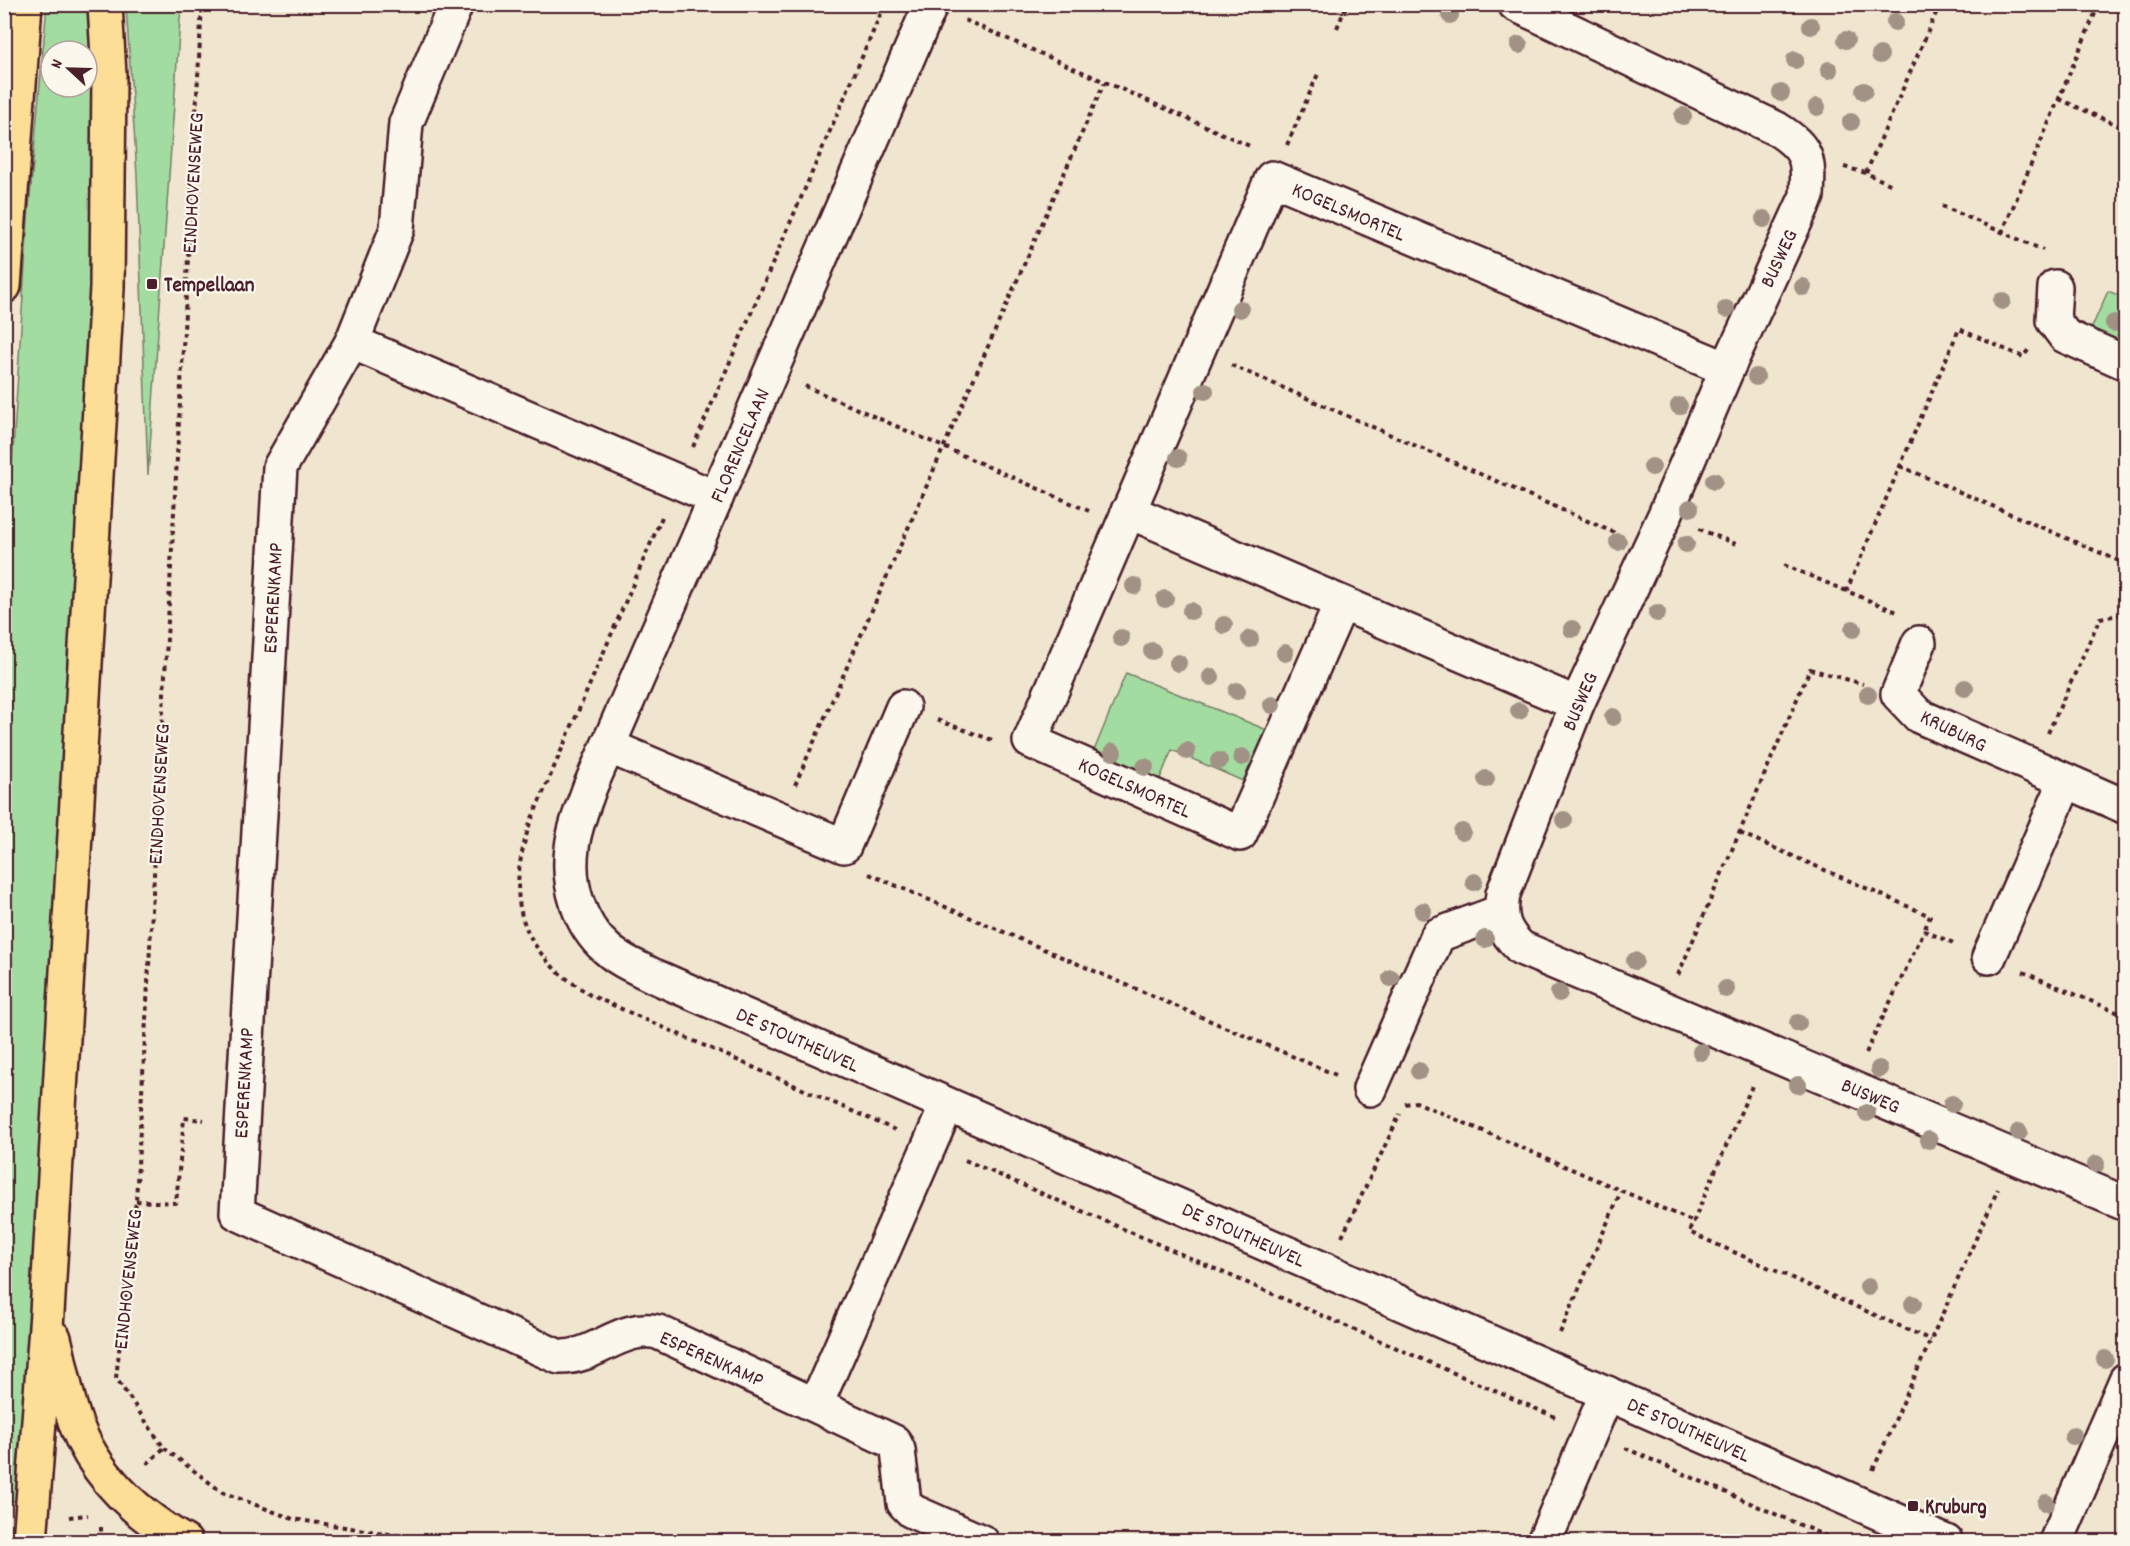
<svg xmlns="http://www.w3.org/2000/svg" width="2130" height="1546" font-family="Dekko,sans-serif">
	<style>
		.green { fill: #a3dca0; stroke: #767e66; stroke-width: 1.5; fill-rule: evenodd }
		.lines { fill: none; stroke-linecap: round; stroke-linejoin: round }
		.minor-casing { stroke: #4a1f2b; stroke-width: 38 }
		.major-casing { stroke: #4a1f2b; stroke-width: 38 }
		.path { stroke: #4a1f2b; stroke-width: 4; stroke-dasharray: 4.5 4.5; stroke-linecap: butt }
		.minor { stroke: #fbf7ec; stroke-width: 33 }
		.major { stroke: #fcde96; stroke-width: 33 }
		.tree { fill: #a19285 }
		.poi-dot { fill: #4a1f2b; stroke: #fbf7ec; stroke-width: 2 }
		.labels { text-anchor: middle; stroke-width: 4.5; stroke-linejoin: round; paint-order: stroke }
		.street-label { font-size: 21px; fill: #4a1f2b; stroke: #fbf7ec }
		.poi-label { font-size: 21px; font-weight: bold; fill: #4a1f2b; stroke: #fbf7ec; text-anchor: start }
	</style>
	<rect width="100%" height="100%" fill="#f0e5cf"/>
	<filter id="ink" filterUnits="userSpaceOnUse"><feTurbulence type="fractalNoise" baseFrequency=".0167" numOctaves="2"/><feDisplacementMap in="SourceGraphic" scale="12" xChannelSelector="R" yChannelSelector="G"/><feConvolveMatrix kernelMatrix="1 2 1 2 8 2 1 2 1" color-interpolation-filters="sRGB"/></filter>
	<g filter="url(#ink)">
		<!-- green -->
		<g class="green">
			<path d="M47,5H89C99,185 86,366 78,547C65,865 46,1184 29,1502L5,1500L4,589L28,219ZM51,51H87V87H51Z"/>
			<path d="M126,5H181L148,475L137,175Z"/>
			<path d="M2108,291L2125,298V344L2123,350L2088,336Z"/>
			<path d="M1126,673L1267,730L1245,782L1172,750L1158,783L1093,753Z"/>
		</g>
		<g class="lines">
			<defs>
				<g id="minor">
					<path d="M931,4L590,787C583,807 574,827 572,848C567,884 579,925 607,949C620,961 638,968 654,976L1946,1542"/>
					<path d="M1515,4L1777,129C1809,149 1809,160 1807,196L1727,369L1665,515L1577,704L1503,894C1499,918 1503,931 1521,948L2126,1204"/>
					<path d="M2055,287L2053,320L2065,336L2126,363"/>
					<path d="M352,342L397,229L406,123L456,4"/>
					<path d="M716,498L352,342L280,467L237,1213L559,1357C594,1359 621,1324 658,1332L894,1442L898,1450L904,1503L912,1511L982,1542"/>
					<path d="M1128,511L1577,704"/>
					<path d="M1341,604L1240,834L1030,741L1272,178L1727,369"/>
					<path d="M1919,643L1898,694L1919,716L2126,807"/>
					<path d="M608,746L844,846L903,707"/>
					<path d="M1989,957L2066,781"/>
					<path d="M1370,1089L1438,935L1500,912"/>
					<path d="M816,1404L947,1105"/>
					<path d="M1544,1542L1607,1393"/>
					<path d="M2056,1542L2126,1380"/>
				</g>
				<g id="major">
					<path d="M4,286L25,4"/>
					<path d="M54,1338C60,1362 64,1386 71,1409C88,1469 133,1512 185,1542"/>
					<path d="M30,1542L47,1313L107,288L109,75L105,4"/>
				</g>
			</defs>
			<!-- minor casing -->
			<use href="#minor" class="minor-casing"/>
			<!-- major casing -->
			<use href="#major" class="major-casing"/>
			<!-- path -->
			<g class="path">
				<path d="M965,20L1252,147"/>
				<path d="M1337,28L1347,4"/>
				<path d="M2059,99L2126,129"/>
				<path d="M1287,145L1318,74"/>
				<path d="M1844,167L1866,173L1892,185"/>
				<path d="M1866,173L1940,4"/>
				<path d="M1942,206L2043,250"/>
				<path d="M2002,233L2099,4"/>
				<path d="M1231,365L1615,533"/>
				<path d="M805,386L1089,511"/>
				<path d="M693,447L885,4"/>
				<path d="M1900,466L2126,564"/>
				<path d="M662,517L530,823C512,880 510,925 556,970C566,979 579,987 590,995L895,1130"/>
				<path d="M1699,529L1736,544"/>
				<path d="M1784,565L1897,612"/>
				<path d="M1846,592L1959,329L2023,357L2029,349"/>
				<path d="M937,720L992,740"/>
				<path d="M2048,733L2100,618L2126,614"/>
				<path d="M795,785L1104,83"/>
				<path d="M1740,833L1930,916L1924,931"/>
				<path d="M869,874L1336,1075"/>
				<path d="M2023,972L2126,1016"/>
				<path d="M1678,975L1810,669L1863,684"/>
				<path d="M1866,1053L1924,931L1956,944"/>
				<path d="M1752,1086L1689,1232L1931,1340"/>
				<path d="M1405,1104L1416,1102L1694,1222"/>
				<path d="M965,1160L1555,1417"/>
				<path d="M136,1201L176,1203L184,1118L204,1120"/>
				<path d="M1342,1237L1400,1114"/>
				<path d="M1560,1333L1621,1191"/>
				<path d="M164,1448L222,1492L293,1519L441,1542"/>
				<path d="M1625,1448L1839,1542"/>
				<path d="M147,1464L164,1448L116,1378L136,1201L202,4"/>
				<path d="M1873,1470L1998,1189"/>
				<path d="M69,1517L88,1515"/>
				<path d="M101,1527V1542"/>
			</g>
			<!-- minor -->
			<use href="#minor" class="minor"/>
			<!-- major -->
			<use href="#major" class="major"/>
		</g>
		<!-- trees -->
		<g class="tree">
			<circle cx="1450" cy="15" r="9"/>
			<circle cx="1895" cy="22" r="9"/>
			<circle cx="1811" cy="26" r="9"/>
			<circle cx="1846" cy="40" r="9"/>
			<circle cx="1519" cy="45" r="9"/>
			<circle cx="1880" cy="55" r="9"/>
			<circle cx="1795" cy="60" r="9"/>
			<circle cx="1829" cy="70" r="9"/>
			<circle cx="1864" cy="91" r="9"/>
			<circle cx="1781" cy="93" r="9"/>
			<circle cx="1817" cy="107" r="9"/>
			<circle cx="1683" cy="116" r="9"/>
			<circle cx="1851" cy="122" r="9"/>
			<circle cx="1764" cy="219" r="9"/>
			<circle cx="1803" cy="287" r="9"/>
			<circle cx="2002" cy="301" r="9"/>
			<circle cx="1240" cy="309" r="9"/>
			<circle cx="1726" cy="309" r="9"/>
			<circle cx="2114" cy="323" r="9"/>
			<circle cx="1756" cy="377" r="9"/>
			<circle cx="1205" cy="391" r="9"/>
			<circle cx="1679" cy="406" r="9"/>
			<circle cx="1178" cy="458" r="9"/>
			<circle cx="1652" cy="467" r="9"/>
			<circle cx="1714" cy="481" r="9"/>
			<circle cx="1690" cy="508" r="9"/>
			<circle cx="1618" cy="542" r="9"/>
			<circle cx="1686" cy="544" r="9"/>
			<circle cx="1134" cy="586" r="9"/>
			<circle cx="1165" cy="599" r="9"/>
			<circle cx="1191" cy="611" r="9"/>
			<circle cx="1657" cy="613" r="9"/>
			<circle cx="1224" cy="625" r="9"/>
			<circle cx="1572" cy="629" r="9"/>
			<circle cx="1853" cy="629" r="9"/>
			<circle cx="1121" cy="638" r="9"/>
			<circle cx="1250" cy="639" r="9"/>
			<circle cx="1152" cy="651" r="9"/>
			<circle cx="1285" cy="653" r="9"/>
			<circle cx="1178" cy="663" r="9"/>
			<circle cx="1211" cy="677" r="9"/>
			<circle cx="1965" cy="688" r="9"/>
			<circle cx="1237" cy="691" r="9"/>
			<circle cx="1868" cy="695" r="9"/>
			<circle cx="1272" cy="705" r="9"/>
			<circle cx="1519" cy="711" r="9"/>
			<circle cx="1613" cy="717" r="9"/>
			<circle cx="1187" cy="751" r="9"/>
			<circle cx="1113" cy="752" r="9"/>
			<circle cx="1242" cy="757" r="9"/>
			<circle cx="1219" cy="761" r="9"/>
			<circle cx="1145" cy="767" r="9"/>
			<circle cx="1486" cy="779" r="9"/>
			<circle cx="1564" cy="820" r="9"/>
			<circle cx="1462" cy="832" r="9"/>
			<circle cx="1474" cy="882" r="9"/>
			<circle cx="1423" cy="911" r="9"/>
			<circle cx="1485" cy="939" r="9"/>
			<circle cx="1635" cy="961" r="9"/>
			<circle cx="1391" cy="978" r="9"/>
			<circle cx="1726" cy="989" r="9"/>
			<circle cx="1559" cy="993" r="9"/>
			<circle cx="1798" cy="1023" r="9"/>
			<circle cx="1701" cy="1052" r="9"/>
			<circle cx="1879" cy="1069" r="9"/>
			<circle cx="1419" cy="1071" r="9"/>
			<circle cx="1798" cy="1085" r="9"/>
			<circle cx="1952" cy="1104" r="9"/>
			<circle cx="1867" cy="1113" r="9"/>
			<circle cx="2019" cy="1132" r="9"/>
			<circle cx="1929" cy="1140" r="9"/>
			<circle cx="2096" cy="1164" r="9"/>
			<circle cx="1868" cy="1287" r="9"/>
			<circle cx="1913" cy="1304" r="9"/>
			<circle cx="2105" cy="1359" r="9"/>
			<circle cx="2073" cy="1436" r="9"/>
			<circle cx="2046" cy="1503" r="9"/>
		</g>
	</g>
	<!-- markers -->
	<g class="poi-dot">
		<rect x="146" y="278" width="12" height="12" rx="3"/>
		<rect x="1907" y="1500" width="12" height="12" rx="3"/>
	</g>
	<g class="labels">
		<!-- street labels -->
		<g class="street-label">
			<text transform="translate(192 183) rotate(-87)" y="7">EINDHOVENSEWEG</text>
			<text transform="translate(1349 211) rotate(23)" y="7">KOGELSMORTEL</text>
			<text transform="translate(1778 258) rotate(-65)" y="7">BUSWEG</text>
			<text transform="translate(739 445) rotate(-67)" y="7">FLORENCELAAN</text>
			<text transform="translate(272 598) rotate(-87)" y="7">ESPERENKAMP</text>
			<text transform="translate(1579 701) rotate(-67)" y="7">BUSWEG</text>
			<text transform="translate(1954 730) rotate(26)" y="7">KRUBURG</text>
			<text transform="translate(1135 787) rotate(24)" y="7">KOGELSMORTEL</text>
			<text transform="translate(158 794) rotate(-87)" y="7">EINDHOVENSEWEG</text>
			<text transform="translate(798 1039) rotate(24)" y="7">DE STOUTHEUVEL</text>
			<text transform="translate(243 1083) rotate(-87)" y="7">ESPERENKAMP</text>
			<text transform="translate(1871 1095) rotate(23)" y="7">BUSWEG</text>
			<text transform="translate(1244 1234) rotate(24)" y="7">DE STOUTHEUVEL</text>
			<text transform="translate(127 1279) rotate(-84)" y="7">EINDHOVENSEWEG</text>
			<text transform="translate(712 1358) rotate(24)" y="7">ESPERENKAMP</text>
			<text transform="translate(1689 1429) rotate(24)" y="7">DE STOUTHEUVEL</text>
		</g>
		<!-- poi labels -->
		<g class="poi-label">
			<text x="164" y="291">Tempellaan</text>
			<text x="1925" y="1513">Kruburg</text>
		</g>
	</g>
	<!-- margin -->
	<rect width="2130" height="1546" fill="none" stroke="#fbf7ec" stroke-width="24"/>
	<rect x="12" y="12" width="2106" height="1522" fill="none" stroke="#4a1f2b" stroke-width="2" filter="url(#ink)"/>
	<!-- north arrow -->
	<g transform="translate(69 69) rotate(292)"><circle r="28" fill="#fbf7ec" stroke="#b4a19f" stroke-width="1.5"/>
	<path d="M0-4.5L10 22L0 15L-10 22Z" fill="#4a1f2b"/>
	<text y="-9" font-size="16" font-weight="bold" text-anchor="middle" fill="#4a1f2b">N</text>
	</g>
</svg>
